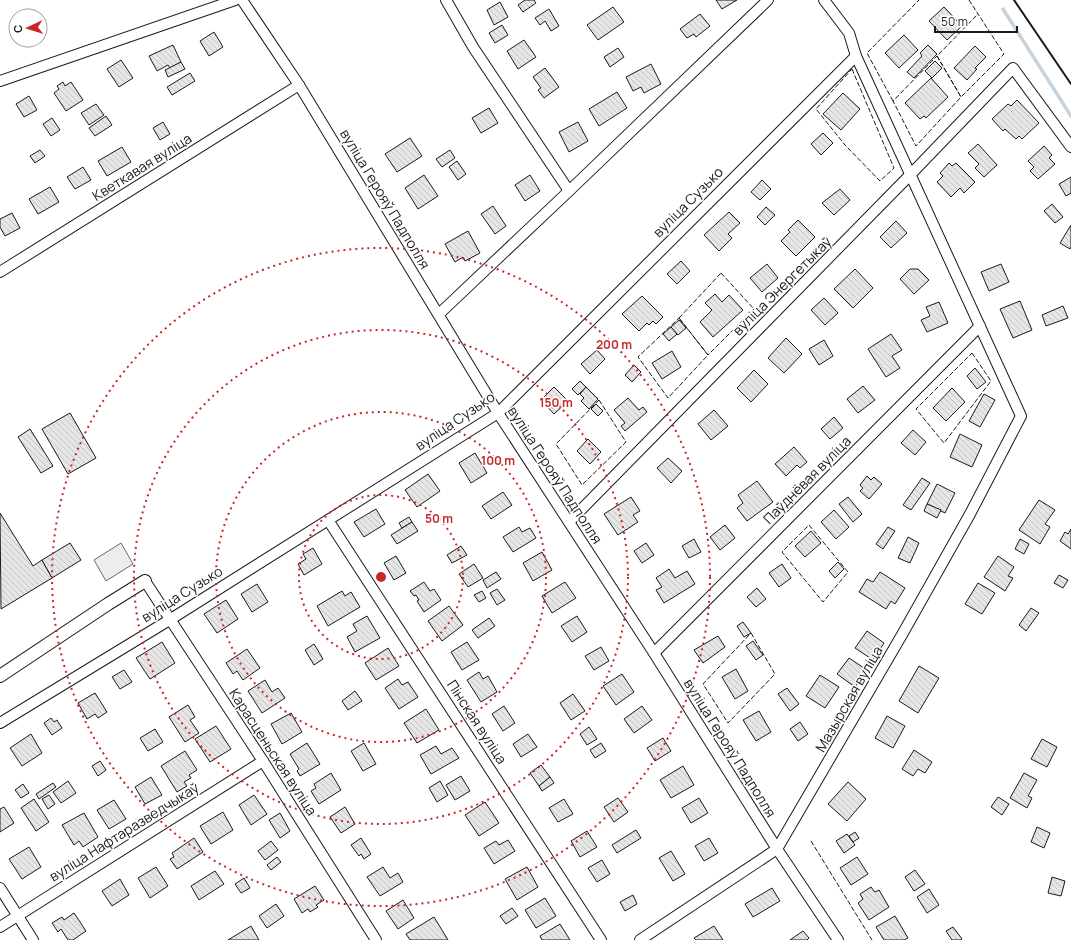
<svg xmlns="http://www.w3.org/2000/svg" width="1071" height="940" font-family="Manrope,sans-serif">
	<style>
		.parking { fill: #ededed; stroke: #6a6a6a }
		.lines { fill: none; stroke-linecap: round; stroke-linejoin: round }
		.stream { stroke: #c6d2dc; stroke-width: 3.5 }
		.building { fill: url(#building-back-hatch); stroke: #1a1a1a }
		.minor-casing { stroke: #1a1a1a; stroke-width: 12 }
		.tertiary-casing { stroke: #1a1a1a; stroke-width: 14 }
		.minor { stroke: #fff; stroke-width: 10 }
		.tertiary { stroke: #fff; stroke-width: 12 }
		.fence { stroke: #1a1a1a; stroke-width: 1; stroke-dasharray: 5 2; stroke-linecap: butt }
		.wall { stroke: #1a1a1a; stroke-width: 2 }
		.ring { fill: none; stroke: #c62828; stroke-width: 2; stroke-dasharray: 2 4 }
		.labels { text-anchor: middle; stroke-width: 3; stroke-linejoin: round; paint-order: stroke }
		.street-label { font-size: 14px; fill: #1a1a1a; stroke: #fff }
		.centre { fill: #c62828; stroke: #fff; stroke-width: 2 }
		.ring-label { font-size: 12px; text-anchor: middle; font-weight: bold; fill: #c62828; stroke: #fff; stroke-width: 3; stroke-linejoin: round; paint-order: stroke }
	</style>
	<defs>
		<pattern id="building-back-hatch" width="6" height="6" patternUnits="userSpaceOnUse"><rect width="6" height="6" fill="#e6e6e6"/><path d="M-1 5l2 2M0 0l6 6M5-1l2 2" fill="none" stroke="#c5c5c5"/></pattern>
	</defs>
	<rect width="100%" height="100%" fill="#fff"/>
	<!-- parking -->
	<path class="parking" d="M121,543L133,564L106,581L94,560Z"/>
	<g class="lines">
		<!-- stream -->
		<path class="stream" d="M1003,9L1071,116"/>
	</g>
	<!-- building -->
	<g class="building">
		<path d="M525,0H534L536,3L523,12L518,5Z"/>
		<path d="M716,0H737L722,9Z"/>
		<path d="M500,2L508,17L494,25L487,10Z"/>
		<path d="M613,7L624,22L598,40L587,25Z"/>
		<path d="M944,7L962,26L947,40L929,21Z"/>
		<path d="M549,9L559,26L551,31L545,21L540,25L535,18Z"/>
		<path d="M700,14L710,26L696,37L694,34L687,38L680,29Z"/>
		<path d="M502,25L508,35L495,43L489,33Z"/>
		<path d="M214,32L223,47L209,56L200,41Z"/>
		<path d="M904,35L918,50L899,68L885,53Z"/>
		<path d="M524,40L536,57L518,69L507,51Z"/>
		<path d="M173,45L181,62L170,68L168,65L157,71L149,56Z"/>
		<path d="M928,45L937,54L914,78L907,72L922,56L920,53Z"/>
		<path d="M975,46L986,57L975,68L977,69L967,80L954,68Z"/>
		<path d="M618,48L624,57L610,67L604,57Z"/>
		<path d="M121,60L133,78L119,87L107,69Z"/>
		<path d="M935,61L942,68L932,78L925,71Z"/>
		<path d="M181,62L185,69L168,77L165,70Z"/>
		<path d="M651,64L661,84L644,93L641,87L633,91L626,77Z"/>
		<path d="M545,68L559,87L544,98L538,90L541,88L533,77Z"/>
		<path d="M190,73L195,81L172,95L167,87Z"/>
		<path d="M931,78L948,97L926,118L924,116L920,119L905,103Z"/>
		<path d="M63,82L65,86L71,82L83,100L66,111L54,93L59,89L57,86Z"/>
		<path d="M617,92L627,108L599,126L589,109Z"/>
		<path d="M843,93L860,109L841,130L823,114Z"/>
		<path d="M29,96L37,110L24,117L16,104Z"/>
		<path d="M1017,100L1039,123L1022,139L1019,136L1016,139L1005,129L1003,131L992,119L1008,104L1011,106Z"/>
		<path d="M96,104L104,115L89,125L81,113Z"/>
		<path d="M489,108L498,123L481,133L472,118Z"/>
		<path d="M106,116L112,125L95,136L89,128Z"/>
		<path d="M52,118L60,130L51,136L43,124Z"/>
		<path d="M163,122L170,134L160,140L153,128Z"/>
		<path d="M578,122L588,141L569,152L559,132Z"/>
		<path d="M823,133L833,143L821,155L811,144Z"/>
		<path d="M410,138L422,156L397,172L385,154Z"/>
		<path d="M978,144L997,165L984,177L975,168L979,164L968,153Z"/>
		<path d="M1044,146L1052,155L1049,158L1055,164L1038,179L1030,171L1034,167L1028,161Z"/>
		<path d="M122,147L131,162L107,176L98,161Z"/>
		<path d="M40,150L45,156L35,163L30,156Z"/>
		<path d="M450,150L455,158L442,167L436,159Z"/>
		<path d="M457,161L466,174L458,180L449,167Z"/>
		<path d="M949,163L952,166L956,163L975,182L964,193L960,188L951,197L937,182L943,176L940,173Z"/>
		<path d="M83,167L91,180L75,189L67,177Z"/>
		<path d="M424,175L438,196L418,209L405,188Z"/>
		<path d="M530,175L540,191L525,201L515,185Z"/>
		<path d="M1071,177V193L1066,196L1059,184Z"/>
		<path d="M762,180L771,189L760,200L751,192Z"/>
		<path d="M50,187L59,202L38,214L29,199Z"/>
		<path d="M840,189L850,200L834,215L822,203Z"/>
		<path d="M1052,204L1063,217L1055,223L1044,211Z"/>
		<path d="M493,206L506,226L495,234L481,214Z"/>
		<path d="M766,207L775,215L765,225L757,217Z"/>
		<path d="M729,212L740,223L728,234L732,238L719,251L704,235Z"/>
		<path d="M12,213L20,228L5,236L0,227V219Z"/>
		<path d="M798,220L815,237L796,256L781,241L790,232L788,230Z"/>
		<path d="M896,221L907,233L891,248L880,237Z"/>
		<path d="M1071,225V247L1070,249L1060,243Z"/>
		<path d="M468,231L480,253L465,261L463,257L455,262L445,244Z"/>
		<path d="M681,261L690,271L677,284L667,274Z"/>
		<path d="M767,264L778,278L762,292L750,278Z"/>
		<path d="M1001,264L1009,282L989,291L981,272Z"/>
		<path d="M855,269L873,288L853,308L834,289Z"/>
		<path d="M910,269H918L929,280L914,294L900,279Z"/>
		<path d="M715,294L722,302L729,295L743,310L713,337L700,322L712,310L705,303Z"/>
		<path d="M642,296L663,317L656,324L653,321L649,325L647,323L639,331L622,314Z"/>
		<path d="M824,298L838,313L825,325L811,310Z"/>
		<path d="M1020,301L1032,330L1013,338L1000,309Z"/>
		<path d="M939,302L948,323L927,332L921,320L930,316L926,307Z"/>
		<path d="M1063,306L1068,318L1046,326L1042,315Z"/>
		<path d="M679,320L686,328L678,335L671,327Z"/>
		<path d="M671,327L677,334L669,341L663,334Z"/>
		<path d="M891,334L902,350L892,356L900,368L886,377L868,349Z"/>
		<path d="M786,338L802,354L784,373L768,358Z"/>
		<path d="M824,340L833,356L819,365L809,349Z"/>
		<path d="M597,350L605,359L590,374L581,364Z"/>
		<path d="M672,351L681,367L662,379L652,363Z"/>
		<path d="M634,365L641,372L632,382L625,375Z"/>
		<path d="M975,368L986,382L977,389L967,376Z"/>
		<path d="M754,370L768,384L751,402L737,388Z"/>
		<path d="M580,381L586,387L578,395L572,389Z"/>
		<path d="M863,386L875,400L858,413L847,399Z"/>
		<path d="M554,387L568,401L554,414L541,400Z"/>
		<path d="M586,387L598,399L589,409L581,401L584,398L580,394Z"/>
		<path d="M952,388L965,402L946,421L933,408Z"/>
		<path d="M984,394L995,400L980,427L969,421Z"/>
		<path d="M628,398L639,410L643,407L647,412L625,431L621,426L625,423L614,410Z"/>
		<path d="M596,404L603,411L598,416L591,409Z"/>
		<path d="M714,410L728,426L711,440L698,424Z"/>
		<path d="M70,413L96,458L68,474L42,429Z"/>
		<path d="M834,417L843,428L830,439L821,429Z"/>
		<path d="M30,429L53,466L41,473L18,437Z"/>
		<path d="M913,430L926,442L915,455L901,443Z"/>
		<path d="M960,434L982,445L972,467L950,457Z"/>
		<path d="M588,439L601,452L590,464L577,451Z"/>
		<path d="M794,447L807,462L800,468L797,465L786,476L775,464Z"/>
		<path d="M475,453L487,473L471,483L459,463Z"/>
		<path d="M668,458L682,471L671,483L657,468Z"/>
		<path d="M428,474L440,491L417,507L405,490Z"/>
		<path d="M867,476L871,480L874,477L882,484L869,499L860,491L863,488L860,485Z"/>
		<path d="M922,478L930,483L911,510L903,505Z"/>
		<path d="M757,481L773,502L747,521L737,508L743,503L738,495Z"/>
		<path d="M937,484L955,493L945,513L927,504Z"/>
		<path d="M503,492L512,505L491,519L482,506Z"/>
		<path d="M631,497L640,511L633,515L638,522L618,535L604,514Z"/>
		<path d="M848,497L862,514L853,522L839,504Z"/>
		<path d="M1039,500L1055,510L1045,524L1050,527L1040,544L1019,530Z"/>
		<path d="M927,504L941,510L937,518L924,511Z"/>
		<path d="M376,509L385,524L364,537L354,522Z"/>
		<path d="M834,510L849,527L836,539L821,522Z"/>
		<path d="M0,513L33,566L42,560L52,578L1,609Z"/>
		<path d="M409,517L412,522L402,528L399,523Z"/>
		<path d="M412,522L418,531L397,544L391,535Z"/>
		<path d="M725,525L735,538L720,550L710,537Z"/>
		<path d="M519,527L522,532L530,528L536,538L513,552L503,537Z"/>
		<path d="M888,527L895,531L883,549L876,544Z"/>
		<path d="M1071,529V549L1060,541L1065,532L1068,534Z"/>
		<path d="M811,531L821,543L805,557L795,546Z"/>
		<path d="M908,537L919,543L910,563L898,558Z"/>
		<path d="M694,539L701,552L689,558L682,546Z"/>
		<path d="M1020,539L1029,544L1024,554L1015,549Z"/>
		<path d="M70,543L81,560L52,578L42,560Z"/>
		<path d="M646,543L654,555L642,563L634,551Z"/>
		<path d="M461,546L467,555L452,563L447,555Z"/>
		<path d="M313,548L322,564L304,575L298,564L306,559L303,554Z"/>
		<path d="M542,552L552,570L533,581L523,563Z"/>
		<path d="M396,556L406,573L394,580L384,563Z"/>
		<path d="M998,556L1014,567L1008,576L1013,578L1005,591L984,577Z"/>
		<path d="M838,562L844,569L835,578L829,571Z"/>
		<path d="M474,564L483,578L468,587L459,574Z"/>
		<path d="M782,564L791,578L779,587L769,573Z"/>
		<path d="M669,569L675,578L687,571L695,584L664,603L656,590L662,587L656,578Z"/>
		<path d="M496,572L501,579L487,588L483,580Z"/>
		<path d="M880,572L905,588L895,604L891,601L886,609L859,592L867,579L873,582Z"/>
		<path d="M1059,575L1068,580L1063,588L1054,583Z"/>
		<path d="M424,582L430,591L434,589L441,600L424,612L417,601L419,600L416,595L414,596L410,591Z"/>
		<path d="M565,582L576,598L552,613L542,596Z"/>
		<path d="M978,583L995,593L982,614L965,604Z"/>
		<path d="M257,584L268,602L252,612L241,594Z"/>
		<path d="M757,588L766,599L756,607L747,597Z"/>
		<path d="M497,589L505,600L497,605L490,593Z"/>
		<path d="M342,591L345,596L351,592L360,607L328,626L317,606Z"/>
		<path d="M482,591L486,598L479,602L474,595Z"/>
		<path d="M226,600L238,619L217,633L204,614Z"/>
		<path d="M449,606L463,625L442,641L428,621Z"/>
		<path d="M1031,608L1039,613L1026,631L1019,625Z"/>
		<path d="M367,616L380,638L355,652L347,637L357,631L353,624Z"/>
		<path d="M577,616L587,632L572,642L561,626Z"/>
		<path d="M489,618L495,626L478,638L472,630Z"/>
		<path d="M743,622L751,633L744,637L737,626Z"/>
		<path d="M867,631L884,643L873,660L855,648Z"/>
		<path d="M718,636L725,647L703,663L694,650Z"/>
		<path d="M753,641L763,655L756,660L746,646Z"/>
		<path d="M162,642L175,663L150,679L136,658Z"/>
		<path d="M467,642L479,660L462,670L451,652Z"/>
		<path d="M314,644L323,659L314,665L305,650Z"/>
		<path d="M601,647L609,661L594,670L585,656Z"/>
		<path d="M388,648L399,666L376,680L365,663Z"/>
		<path d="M247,649L260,668L243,680L237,671L233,674L226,663Z"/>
		<path d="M849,658L867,670L855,687L837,674Z"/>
		<path d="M919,666L939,678L918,713L899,701Z"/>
		<path d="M736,669L748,691L735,699L722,677Z"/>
		<path d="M124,670L132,682L120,689L112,677Z"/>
		<path d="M479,672L483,679L488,676L497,692L481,702L467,680Z"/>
		<path d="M622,674L634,692L616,705L603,686Z"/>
		<path d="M820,675L839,687L825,708L806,696Z"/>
		<path d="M398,679L402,685L408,682L418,697L399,709L385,688Z"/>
		<path d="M265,680L272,692L278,688L285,698L262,713L248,691Z"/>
		<path d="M787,688L799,704L790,711L778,694Z"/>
		<path d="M355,691L362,701L348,710L342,701Z"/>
		<path d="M95,693L107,712L98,718L95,714L87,719L78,703Z"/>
		<path d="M573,694L585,711L571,720L560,703Z"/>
		<path d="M188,705L195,717L190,720L199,733L185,742L169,717Z"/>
		<path d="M504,706L515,723L503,731L492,714Z"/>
		<path d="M642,706L652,720L634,733L624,719Z"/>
		<path d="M426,709L439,730L417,743L404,723Z"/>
		<path d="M759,711L771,732L756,741L743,720Z"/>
		<path d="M291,713L302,732L282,744L271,724Z"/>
		<path d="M887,716L905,726L893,748L875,738Z"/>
		<path d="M51,718L54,722L57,720L62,728L52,735L44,723Z"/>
		<path d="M800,722L808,734L798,741L790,729Z"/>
		<path d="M216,726L231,749L210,762L195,739Z"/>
		<path d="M589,727L597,739L587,745L580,734Z"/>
		<path d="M155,729L163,742L148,751L140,738Z"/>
		<path d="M31,734L42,753L22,766L10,748Z"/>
		<path d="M528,734L537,747L521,757L513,744Z"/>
		<path d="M663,738L671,751L655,761L647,748Z"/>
		<path d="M1042,739L1057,747L1047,767L1031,759Z"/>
		<path d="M307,743L320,764L300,776L297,771L299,769L290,754Z"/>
		<path d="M364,743L376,764L363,771L351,751Z"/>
		<path d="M601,743L606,751L595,758L590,750Z"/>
		<path d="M436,746L441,754L452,748L459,758L431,774L420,755Z"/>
		<path d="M914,750L932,762L925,773L918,769L913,776L902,769Z"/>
		<path d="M185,751L197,770L189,775L191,778L184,782L187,786L177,792L161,766Z"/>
		<path d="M100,761L106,770L98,776L92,766Z"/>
		<path d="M541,765L550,777L539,786L530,773Z"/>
		<path d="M683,766L694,785L671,798L660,780Z"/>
		<path d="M331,773L341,790L319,804L311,791L316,788L314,784Z"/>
		<path d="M1024,773L1037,780L1028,796L1032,798L1027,808L1010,798Z"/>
		<path d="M461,776L470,791L455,800L446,785Z"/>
		<path d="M151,777L162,795L145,804L135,787Z"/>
		<path d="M550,777L554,783L542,791L539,786Z"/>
		<path d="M68,781L76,793L61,803L53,792Z"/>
		<path d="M440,781L448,795L437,802L429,788Z"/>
		<path d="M848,782L866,799L847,821L828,804Z"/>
		<path d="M53,783L56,787L39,799L36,794Z"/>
		<path d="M23,784L29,793L21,798L15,790Z"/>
		<path d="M49,795L55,804L48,809L42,799Z"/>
		<path d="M254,795L267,814L251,825L239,805Z"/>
		<path d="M998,797L1009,804L1002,815L991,807Z"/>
		<path d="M618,798L628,812L614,822L604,807Z"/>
		<path d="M699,798L708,813L691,823L682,808Z"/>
		<path d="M34,799L49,822L36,831L21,808Z"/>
		<path d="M564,799L573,814L558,822L549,808Z"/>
		<path d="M114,800L126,819L109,829L97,810Z"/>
		<path d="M485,802L499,823L479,836L465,815Z"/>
		<path d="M4,807L14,823L0,832V809Z"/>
		<path d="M345,807L355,824L341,833L330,817Z"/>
		<path d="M223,812L233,830L211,844L200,826Z"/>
		<path d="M84,813L98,837L83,847L79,841L74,845L62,825Z"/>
		<path d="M280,813L290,831L280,838L269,820Z"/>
		<path d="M1037,827L1050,833L1044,848L1031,842Z"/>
		<path d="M636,830L641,838L617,853L612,845Z"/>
		<path d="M587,831L597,847L580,857L571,841Z"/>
		<path d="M855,832L859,838L853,842L849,836Z"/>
		<path d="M847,834L855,845L844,853L836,841Z"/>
		<path d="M194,838L203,852L177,869L170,859L174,857L172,853Z"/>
		<path d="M361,838L371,854L364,859L361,854L359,856L351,845Z"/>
		<path d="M709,838L718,853L704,861L695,846Z"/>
		<path d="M508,840L515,851L494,864L484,848L496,841L499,845Z"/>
		<path d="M271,841L278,850L265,860L258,851Z"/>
		<path d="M29,847L41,867L22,879L9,859Z"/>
		<path d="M671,851L685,874L673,881L659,858Z"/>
		<path d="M277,857L281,862L271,870L267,865Z"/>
		<path d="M857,857L868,874L851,885L840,868Z"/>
		<path d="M602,860L610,874L597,882L588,868Z"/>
		<path d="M156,867L168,886L150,898L138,878Z"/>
		<path d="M383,867L390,878L398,873L403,882L380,896L367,877Z"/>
		<path d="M527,867L538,887L517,900L505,879Z"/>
		<path d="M915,870L925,884L914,891L905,877Z"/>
		<path d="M215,871L224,884L199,900L191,886Z"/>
		<path d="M1052,877L1065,881L1061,896L1048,893Z"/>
		<path d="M244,878L250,888L241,893L235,884Z"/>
		<path d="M120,879L129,895L112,906L102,891Z"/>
		<path d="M315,886L324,900L316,905L318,907L310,912L308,909L302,913L294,899Z"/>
		<path d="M871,887L875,892L879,890L889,907L869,920L858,903L863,899L860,894Z"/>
		<path d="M772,888L780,901L753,917L745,904Z"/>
		<path d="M929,889L939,905L927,913L917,897Z"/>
		<path d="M633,895L637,904L625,911L620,902Z"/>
		<path d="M545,898L556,916L536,928L525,910Z"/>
		<path d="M403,900L414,918L398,929L386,911Z"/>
		<path d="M276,904L284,916L267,928L259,916Z"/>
		<path d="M512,908L518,916L506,924L500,916Z"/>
		<path d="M74,913L86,931L73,940H68L61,929L58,932L52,923L62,917L64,920Z"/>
		<path d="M895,916L908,938L904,940H884L876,927Z"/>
		<path d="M434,917L448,940H410L406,934Z"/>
		<path d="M560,924L570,940H542L540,936Z"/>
		<path d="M251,926L259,940H228Z"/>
		<path d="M714,926L723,940H696L694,938Z"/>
		<path d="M953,927L962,939L960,940H952L946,931Z"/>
		<path d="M803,931L809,938L807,940H790Z"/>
	</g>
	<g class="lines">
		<defs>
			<g id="minor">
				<path d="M242,0L299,85L498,413L654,653L777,849L838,940"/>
				<path d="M446,0L473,47L569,191"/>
				<path d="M0,81L235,0"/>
				<path d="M0,272L299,85"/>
				<path d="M439,314L569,191L768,0"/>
				<path d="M328,520L601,940"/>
				<path d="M569,522L911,174L1013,68L1071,147"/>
				<path d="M145,581L263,761L376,940"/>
				<path d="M654,653L980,326"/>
				<path d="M0,723L171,619L498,413L856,56"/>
				<path d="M0,888L33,940"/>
				<path d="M0,927L263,761"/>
				<path d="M640,940L777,849L903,633L970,514L1021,416L856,56L849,33L824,0"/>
			</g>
			<path id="tertiary" d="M0,676L108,604L145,581"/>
		</defs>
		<!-- minor casing -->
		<use href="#minor" class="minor-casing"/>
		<!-- tertiary casing -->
		<use href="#tertiary" class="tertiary-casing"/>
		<!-- minor -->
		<use href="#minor" class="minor"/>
		<!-- tertiary -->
		<use href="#tertiary" class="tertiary"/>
		<!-- fence -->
		<g class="fence">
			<path d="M969,0L1004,54L961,97L937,56L978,14"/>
			<path d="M937,56L961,97L916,146L893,101Z"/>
			<path d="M852,69L894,168L880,181L845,145L816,109Z"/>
			<path d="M893,101L867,53L919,0"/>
			<path d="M721,273L754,309L708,355L679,318Z"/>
			<path d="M679,318L708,355L668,398L638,357Z"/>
			<path d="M972,353L991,381L944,443L916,409Z"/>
			<path d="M599,400L626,442L582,485L556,444Z"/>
			<path d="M809,525L848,572L823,602L782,552Z"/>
			<path d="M751,633L775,674L728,723L703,684Z"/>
			<path d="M811,841L872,940"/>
		</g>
		<!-- wall -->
		<path class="wall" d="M1014,0L1071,84"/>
	</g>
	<!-- distance rings -->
	<g class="ring">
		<circle cx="381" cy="577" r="82"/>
		<circle cx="381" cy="577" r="165"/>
		<circle cx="381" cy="577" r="247"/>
		<circle cx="381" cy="577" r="329"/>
	</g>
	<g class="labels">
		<!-- street labels -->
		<g class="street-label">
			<text transform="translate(142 167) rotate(-32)" y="5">Кветкавая вуліца</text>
			<text transform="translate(385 199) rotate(59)" y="5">вуліца Герояў Падполля</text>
			<text transform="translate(688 202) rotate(-45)" y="5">вуліца Сузько</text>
			<text transform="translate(782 286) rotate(-45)" y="5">вуліца Энергетыкаў</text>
			<text transform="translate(455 421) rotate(-34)" y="5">вуліца Сузько</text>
			<text transform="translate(555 475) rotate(57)" y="5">вуліца Герояў Падполля</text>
			<text transform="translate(807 480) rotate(-45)" y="5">Паўднёвая вуліца</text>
			<text transform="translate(182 594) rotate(-32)" y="5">вуліца Сузько</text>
			<text transform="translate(849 699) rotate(-60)" y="5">Мазырская вуліца</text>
			<text transform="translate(477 722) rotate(57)" y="5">Пінская вуліца</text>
			<text transform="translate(730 748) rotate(58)" y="5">вуліца Герояў Падполля</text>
			<text transform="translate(273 752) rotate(57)" y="5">Карасценьская вуліца</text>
			<text transform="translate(124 832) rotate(-32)" y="5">вуліца Нафтаразведчыкаў</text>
		</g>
	</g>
	<circle cx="381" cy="577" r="6" class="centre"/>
	<g class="ring-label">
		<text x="614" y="349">200 m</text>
		<text x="556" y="407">150 m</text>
		<text x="498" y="465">100 m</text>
		<text x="439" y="523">50 m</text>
	</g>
	<!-- north arrow -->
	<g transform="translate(28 28) rotate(266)"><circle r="19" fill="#ffffff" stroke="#a3a3a3"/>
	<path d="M0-3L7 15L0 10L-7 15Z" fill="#c62828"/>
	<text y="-6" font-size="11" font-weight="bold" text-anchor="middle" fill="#1a1a1a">С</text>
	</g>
	<!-- scale -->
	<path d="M935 26v6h82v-6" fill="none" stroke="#1a1a1a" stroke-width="2"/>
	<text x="941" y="26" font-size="12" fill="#1a1a1a" stroke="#ffffff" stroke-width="3" paint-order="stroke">50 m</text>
</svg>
